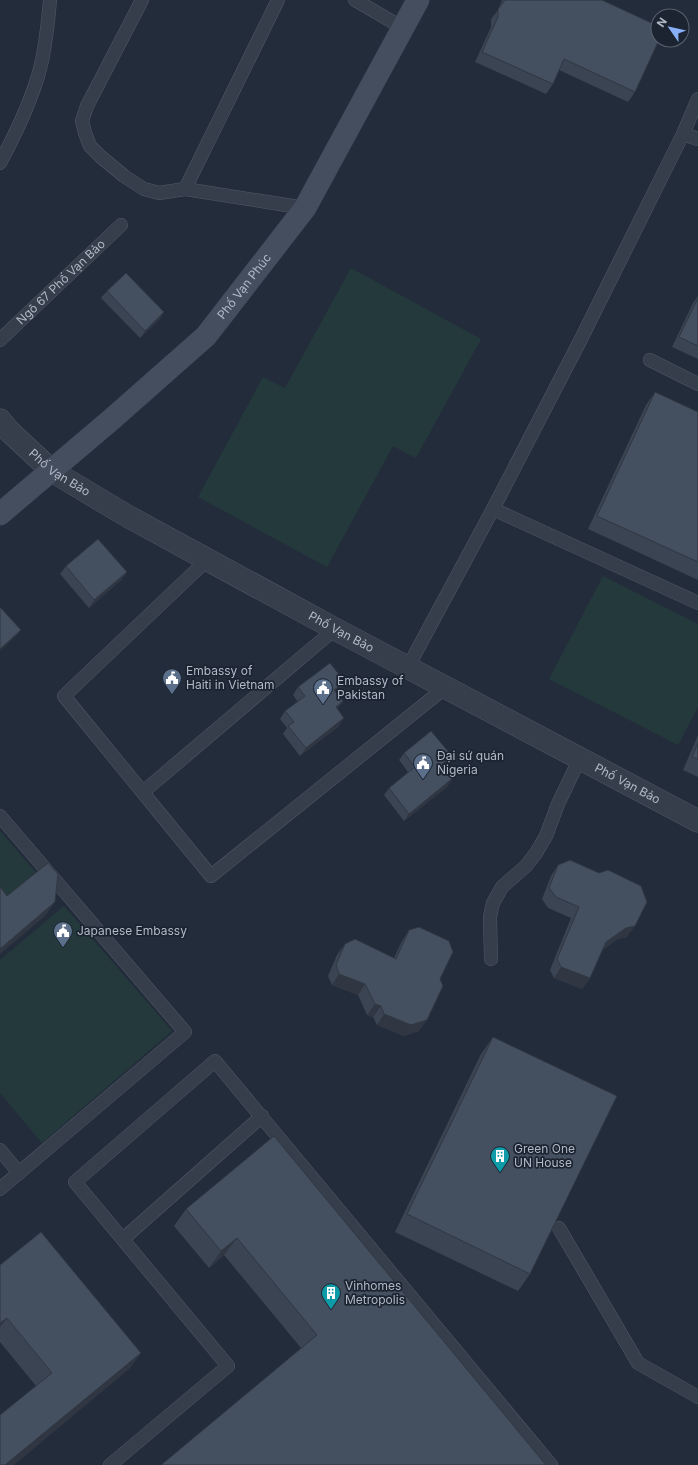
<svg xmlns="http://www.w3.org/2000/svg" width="698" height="1465" font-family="Inter,sans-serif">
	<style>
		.green { fill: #24393c }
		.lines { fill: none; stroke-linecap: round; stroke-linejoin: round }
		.lane-casing { stroke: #515966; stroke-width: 14 }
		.street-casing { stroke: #515966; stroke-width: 23 }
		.secondary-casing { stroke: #3f4854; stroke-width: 23 }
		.lane { stroke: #363e4b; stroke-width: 13 }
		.street { stroke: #363e4b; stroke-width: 22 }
		.secondary { stroke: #444e5e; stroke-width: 22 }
		.wall { fill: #3a4452 }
		.shaded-wall { fill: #303742 }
		.building { fill: #444f5f; stroke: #303742 }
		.labels { text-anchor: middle; stroke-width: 3.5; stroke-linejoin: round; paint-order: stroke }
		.street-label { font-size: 12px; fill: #b1b9c7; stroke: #1b2430 }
		.poi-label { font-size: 12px; fill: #b1b9c7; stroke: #1b2430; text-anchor: start }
	</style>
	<rect width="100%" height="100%" fill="#232c3b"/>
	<!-- green -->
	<g class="green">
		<path d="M351,268L481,339L416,458L393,446L327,567L198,497L263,377L285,388Z"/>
		<path d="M603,576L698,624V707L678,745L549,679Z"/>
		<path d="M0,831L39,876L0,913Z"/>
		<path d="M64,906L172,1031L42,1143L0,1093V960Z"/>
	</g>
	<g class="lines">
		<defs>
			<g id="lane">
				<path d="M142,0L87,106L82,121L85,133L90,146L101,157L124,176L144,189L159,193L185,189L305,208"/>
				<path d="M355,0L403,28"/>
				<path d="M683,134L698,139"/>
				<path d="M0,163C15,135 29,106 38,76C45,54 48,23 50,0"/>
				<path d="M185,189L278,0"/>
				<path id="s1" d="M0,340L121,225"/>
				<path d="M650,360L698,384"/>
				<path d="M493,509L698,603"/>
				<path d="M207,560L64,696L211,876L446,687"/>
				<path d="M408,667L493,509L580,341L683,134L698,99"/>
				<path d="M143,792L335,629"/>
				<path d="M0,816L185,1032L0,1189"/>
				<path d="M491,959L490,917L493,903L502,887L526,866L536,853L546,836L558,804L580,758"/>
				<path d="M0,1150L19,1173"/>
				<path d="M559,1228L638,1363L698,1397"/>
				<path d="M123,1239L262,1116"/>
				<path d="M110,1465L228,1366L75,1182L215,1061L551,1465"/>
			</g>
			<g id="street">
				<path id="s2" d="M0,420L10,432L52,471L129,517L335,629L698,821"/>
			</g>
			<g id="secondary">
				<path id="s3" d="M0,514L112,419L206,336L305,208L418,0"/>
			</g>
		</defs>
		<!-- lane casing -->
		<use href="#lane" class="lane-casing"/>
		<!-- street casing -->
		<use href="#street" class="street-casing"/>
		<!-- secondary casing -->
		<use href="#secondary" class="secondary-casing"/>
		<!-- lane -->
		<use href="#lane" class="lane"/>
		<!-- street -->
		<use href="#street" class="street"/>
		<!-- secondary -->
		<use href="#secondary" class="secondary"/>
	</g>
	<!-- wall -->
	<g class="wall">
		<path d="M502,0H602L635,92L628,102L559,70L553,84L546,94L475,62L491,27V19L498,10Z"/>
		<path d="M107,291L164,312L159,320L140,338L101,298Z"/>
		<path d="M698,296V359L672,347L693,303Z"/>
		<path d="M655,392L698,412V580L588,529L646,405Z"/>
		<path d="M66,566L127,572L121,580L89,608L60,574Z"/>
		<path d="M345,682L339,690L336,693L343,701L337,709L339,726L300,756L283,734L287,728L280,719L285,711L298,702L293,695L298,687Z"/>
		<path d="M698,735V777L683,770Z"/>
		<path d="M404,753L452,756L447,764L444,766L448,786L404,821L384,795L389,788L408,772L399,760Z"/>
		<path d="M558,865L627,937L618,939L602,950L590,978L582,989L554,978L550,970L571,918L548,908L542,899L551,876Z"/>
		<path d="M409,930L440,979L419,1031L404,1036L377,1025L373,1017L367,1015L358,995L332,985L328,976L337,955L345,944L394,958L402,941Z"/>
		<path d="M493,1037L530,1274L518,1291L395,1232L481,1054Z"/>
		<path d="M274,1136L546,1465L301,1348L224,1255L209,1268L174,1226L186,1209Z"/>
		<path d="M0,1265L141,1353L128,1370L36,1386L0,1342Z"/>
	</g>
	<!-- shaded-wall -->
	<g class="shaded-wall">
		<path d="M164,312L159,320L140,338L145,331Z"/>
		<path d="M127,572L121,580L89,608L94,600Z"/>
		<path d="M21,630L15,637L0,651V649Z"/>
		<path d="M345,682L339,690L329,698L334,690Z"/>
		<path d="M343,701L337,709L336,707Z"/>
		<path d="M344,718L339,726L300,756L306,748Z"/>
		<path d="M452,756L447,764L437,772L442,764Z"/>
		<path d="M453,778L448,786L404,821L409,814Z"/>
		<path d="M55,902L45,916L0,954V949Z"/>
		<path d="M635,926L627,937L618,939L598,953L606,942L626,928Z"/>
		<path d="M561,967L590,978L582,989L554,978Z"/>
		<path d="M339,974L365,984L358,995L332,985Z"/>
		<path d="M375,1004L381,1006L373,1017L367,1015Z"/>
		<path d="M384,1014L427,1020L419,1031L404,1036L377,1025Z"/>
		<path d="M237,1238L224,1255L209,1268L221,1251Z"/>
		<path d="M7,1318L0,1327V1323Z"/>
		<path d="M141,1353L128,1370L14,1465H5Z"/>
	</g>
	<!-- building -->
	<g class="building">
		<path d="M505,0H602L658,26V40H659L635,92L564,59L553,84L482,52L498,17V9Z"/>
		<path d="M126,273L164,312L145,331L107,291Z"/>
		<path d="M698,298V346L679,337Z"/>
		<path d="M655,392L698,412V562L597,516Z"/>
		<path d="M98,539L127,572L94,600L66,566Z"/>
		<path d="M0,607L21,630L0,649Z"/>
		<path d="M330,663L345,682L334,690L343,701L336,707L344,718L306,748L288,726L294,722L285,711L305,696L298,687Z"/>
		<path d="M431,731L452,756L442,764L453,778L409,814L389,788L415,767L404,753Z"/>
		<path d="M698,743V759L692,757Z"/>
		<path d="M570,860L599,873L608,870L641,886L647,902L635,926L626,928L606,942L590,978L561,967L557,959L579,907L556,897L549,888L558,865Z"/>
		<path d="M48,863L58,874L55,902L0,949V887L7,896Z"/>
		<path d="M419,927L449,941L453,952L440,979L443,986L427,1020L411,1025L384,1014L381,1006L375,1004L365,984L339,974L336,965L345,944L355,939L396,959L409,930Z"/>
		<path d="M493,1037L617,1096L530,1274L407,1214Z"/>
		<path d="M274,1136L546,1465H161L317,1335L237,1238L221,1251L186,1209Z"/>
		<path d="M41,1232L141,1353L5,1465H0V1415L52,1373L7,1318L0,1323V1265Z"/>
	</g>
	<!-- icons -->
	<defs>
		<symbol id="civic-pin" viewBox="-11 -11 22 30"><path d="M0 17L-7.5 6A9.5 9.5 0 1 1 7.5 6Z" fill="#5c6f8a" stroke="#1b2430"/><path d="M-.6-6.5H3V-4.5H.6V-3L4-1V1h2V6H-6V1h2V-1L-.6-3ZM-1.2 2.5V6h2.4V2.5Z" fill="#fff"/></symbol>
		<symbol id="building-pin" viewBox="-11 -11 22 30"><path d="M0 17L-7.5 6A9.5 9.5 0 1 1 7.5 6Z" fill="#0f9aa8" stroke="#1b2430"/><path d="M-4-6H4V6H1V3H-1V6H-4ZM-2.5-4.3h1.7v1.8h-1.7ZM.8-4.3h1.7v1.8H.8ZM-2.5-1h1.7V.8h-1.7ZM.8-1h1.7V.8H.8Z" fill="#fff"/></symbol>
	</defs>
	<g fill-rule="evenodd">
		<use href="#civic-pin" x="161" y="667" width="22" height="30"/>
		<use href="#civic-pin" x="312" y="677" width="22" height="30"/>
		<use href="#civic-pin" x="412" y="752" width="22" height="30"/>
		<use href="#civic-pin" x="52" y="920" width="22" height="30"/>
		<use href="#building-pin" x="489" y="1145" width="22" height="30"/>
		<use href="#building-pin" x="320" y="1282" width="22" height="30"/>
	</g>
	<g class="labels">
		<!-- street labels -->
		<g class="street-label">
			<text dy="4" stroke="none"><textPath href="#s1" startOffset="84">Ngõ 67 Phố Vạn Bảo</textPath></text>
			<text dy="4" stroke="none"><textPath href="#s3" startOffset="335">Phố Vạn Phúc</textPath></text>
			<text dy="4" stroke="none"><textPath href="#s2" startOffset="80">Phố Vạn Bảo</textPath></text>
			<text dy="4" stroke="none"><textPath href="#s2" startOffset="404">Phố Vạn Bảo</textPath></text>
			<text dy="4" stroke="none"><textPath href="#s2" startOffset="728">Phố Vạn Bảo</textPath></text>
		</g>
		<!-- poi labels -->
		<g class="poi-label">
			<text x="186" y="675">Embassy of<tspan x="186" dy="14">Haiti in Vietnam</tspan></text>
			<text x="337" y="685">Embassy of<tspan x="337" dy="14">Pakistan</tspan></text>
			<text x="437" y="760">Đại sứ quán<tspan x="437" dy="14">Nigeria</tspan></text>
			<text x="77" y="935">Japanese Embassy</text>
			<text x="514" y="1153">Green One<tspan x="514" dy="14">UN House</tspan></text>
			<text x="345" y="1290">Vinhomes<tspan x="345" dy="14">Metropolis</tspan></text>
		</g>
	</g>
	<!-- north arrow -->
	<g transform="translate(670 28) rotate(304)"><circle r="19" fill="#1b2430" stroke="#57606c"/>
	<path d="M0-3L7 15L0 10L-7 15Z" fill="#87b0f6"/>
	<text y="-6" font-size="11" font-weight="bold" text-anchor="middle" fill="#b1b9c7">N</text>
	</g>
</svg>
